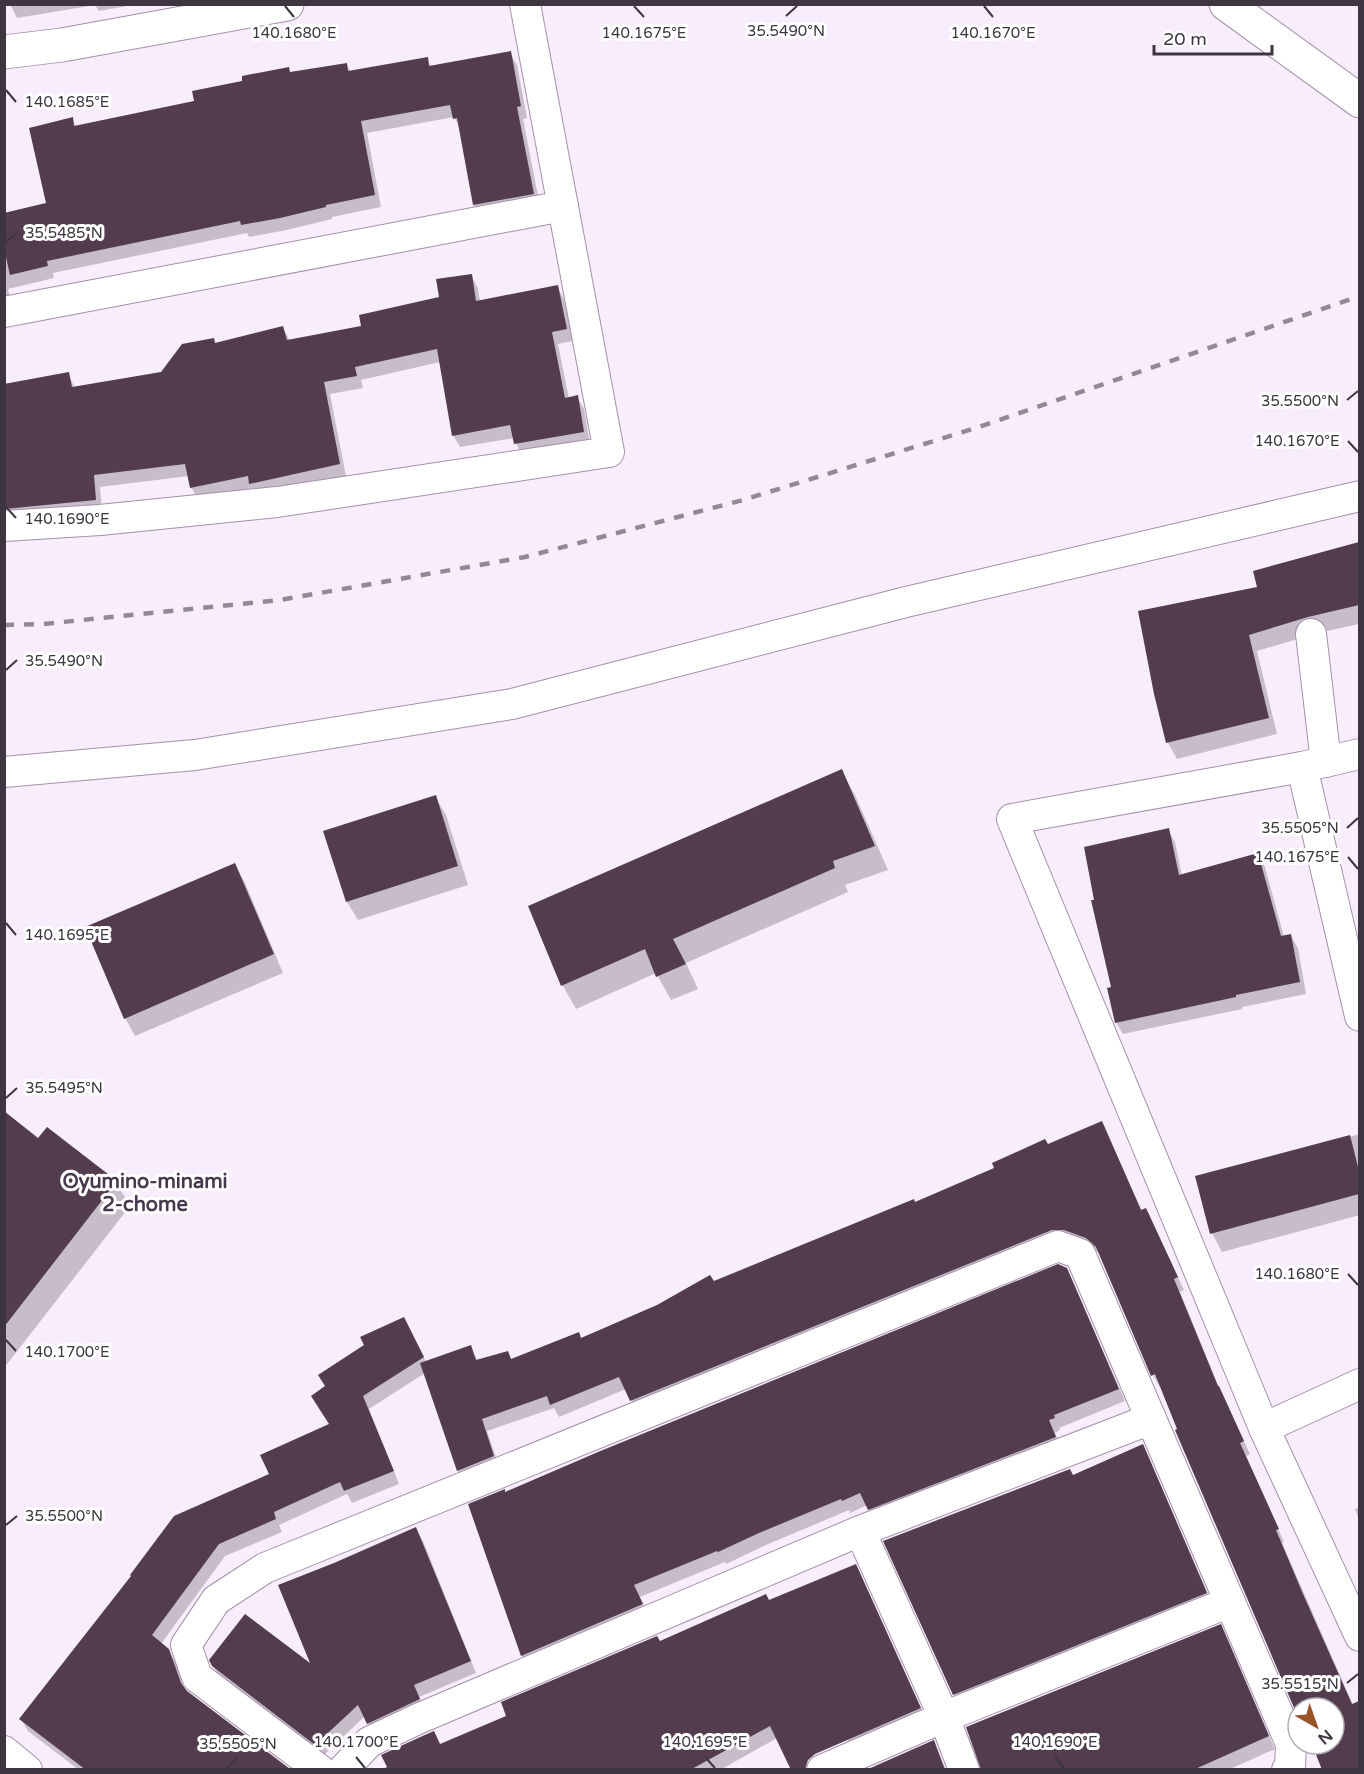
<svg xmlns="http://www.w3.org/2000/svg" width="1364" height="1774" font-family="'Varela Round',sans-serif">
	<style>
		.shadow { fill: #0003 }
		.building { fill: #523c4d }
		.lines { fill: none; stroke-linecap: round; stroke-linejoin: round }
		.minor-casing { stroke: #a391a9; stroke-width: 32 }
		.tertiary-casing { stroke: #a391a9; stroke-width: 35 }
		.minor { stroke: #fff; stroke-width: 30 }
		.tertiary { stroke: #fff; stroke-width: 33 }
		.rail { stroke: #928996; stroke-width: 4.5; stroke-dasharray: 10 10; stroke-linecap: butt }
		.ticks { fill: none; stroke: #3d3640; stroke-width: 2 }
		.labels { text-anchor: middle; stroke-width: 6; stroke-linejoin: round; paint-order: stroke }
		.neighbourhood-label { font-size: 20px; font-weight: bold; fill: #48384d; stroke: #fff }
		.ticks-label { font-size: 15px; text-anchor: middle; fill: #3d3640; stroke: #fff; stroke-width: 6; stroke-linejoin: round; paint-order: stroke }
	</style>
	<rect width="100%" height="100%" fill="#f8edfc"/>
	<!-- shadow -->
	<g class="shadow">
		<path d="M10,4H139L99,11L95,5L17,18Z"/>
		<path d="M510,53L517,65L527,118L523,119L540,206L481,217L474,205L460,128L454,117L367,133L381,207L332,217V219L287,230L249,237L247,233L53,273L54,278L8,289L10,298L4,299V215L48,204L72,119L76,127L196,102L244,82L288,69L291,74L346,64L351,72L427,59L432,68Z"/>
		<path d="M471,276L478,288L480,302L557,287L564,299L573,341L558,344L569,399L577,397L584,409L590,445L522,456L514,438L460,447L453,435L440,362L361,380L363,388L330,394L346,476L258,495L254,488L198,499L191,487L189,476L100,487L102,512L4,522V386L68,374L75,388L162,374L214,340L216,344L283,328L290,341L363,327L441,298Z"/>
		<path d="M1360,544V626L1359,624L1318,633L1257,651L1277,734L1177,759L1168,743L1155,693L1259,588L1254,572Z"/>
		<path d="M841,771L855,795L888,870L845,885L848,892L686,963L698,989L671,1000L656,973L576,1009L563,986L530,907Z"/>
		<path d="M435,797L446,815L468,885L358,920L347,902L325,832Z"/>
		<path d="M1168,830L1175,842L1182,876L1258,855L1265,867L1284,937L1291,936L1298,948L1306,994L1242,1007V1009L1123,1034L1116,1022L1113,988Z"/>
		<path d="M235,864L245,883L283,973L135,1036L125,1018Z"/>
		<path d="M4,1113L39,1140L47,1129L116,1182L130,1206L4,1368Z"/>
		<path d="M1102,1123L1142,1211L1145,1209L1152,1222L1184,1290L1180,1292L1219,1388L1250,1454L1246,1456L1284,1542L1282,1543L1360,1721V1770H1324L1313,1744H1334V1708H1298V1710L1161,1387H1160L1153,1375L1100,1253L1072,1242L638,1413L626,1389L559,1417L554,1408L487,1431L500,1469L465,1483L458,1471L425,1373L369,1409L399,1484L352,1503L347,1494L279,1525L282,1532L225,1556L161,1644L168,1650L176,1663L185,1692L288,1770H79L28,1731L21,1719L271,1475L330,1425L410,1331L426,1362L470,1347L478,1361L507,1353L512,1361L582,1340L713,1283L915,1204Z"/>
		<path d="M1360,1134V1215L1222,1252L1212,1233L1197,1177Z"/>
		<path d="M1066,1269L1073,1282L1125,1401L1059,1428L1060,1430L1055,1433L1062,1449L876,1521L867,1505L850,1513L849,1510L766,1545L726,1564L725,1562L640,1597L649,1617L529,1668L522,1656L470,1505L505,1493Z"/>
		<path d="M1142,1446L1149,1458L1213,1605L961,1706L954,1694L1073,1476Z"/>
		<path d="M1360,1508V1523L1355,1509Z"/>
		<path d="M416,1529L423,1541L476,1673L419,1697L426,1712L375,1735L365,1716L323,1756L220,1679L213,1666L313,1668L334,1564Z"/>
		<path d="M855,1566L927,1721L854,1752L846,1736L777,1738L720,1770H390L434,1733L441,1746L508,1717L659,1642L769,1602Z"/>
		<path d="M1227,1638L1275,1749L1228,1770H982Z"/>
		<path d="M934,1742L946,1770H870Z"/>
	</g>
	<!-- building -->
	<g class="building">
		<path d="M511,51L521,106L517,107L534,194L473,205L457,118L453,119L450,105L361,121L375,195L326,205V207L280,218L241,225L240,221L47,261L48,266L10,275L4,248V213L46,203L29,128L73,117L74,126L194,101L192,91L242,81V76L289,67L290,72L347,63L348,71L428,57L429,66Z"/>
		<path d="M472,274L476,301L558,285L567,329L552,332L565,398L578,395L584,432L514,444L510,425L452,436L437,349L355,367L357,376L324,382L340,464L249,484L248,476L190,488L185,464L94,475L96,500L5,509L4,384L69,372L72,387L161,372L182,344L214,338L215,343L283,326L287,340L361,326L359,315L439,297L436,279Z"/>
		<path d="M1359,542V605L1308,617L1249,635L1269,718L1166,743L1154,694L1138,611L1257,587L1253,571Z"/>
		<path d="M842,769L875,846L833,861L835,868L673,939L686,964L656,977L645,949L561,986L528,906Z"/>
		<path d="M436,795L458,866L346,902L323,831Z"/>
		<path d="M1169,828L1179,875L1258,853L1281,936L1291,934L1300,982L1236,995V997L1115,1023L1107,988L1111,987L1091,900H1094L1084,847Z"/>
		<path d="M235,863L274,954L124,1019L85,927Z"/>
		<path d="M4,1111L38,1138L47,1127L117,1181L4,1327Z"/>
		<path d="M1102,1121L1141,1210L1146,1208L1178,1277L1174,1279L1218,1386H1219L1244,1441L1240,1443L1279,1529L1276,1530L1303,1594L1352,1704L1359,1701V1770H1322L1312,1744H1334V1708H1298V1717L1175,1430L1177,1429L1155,1374L1151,1376L1096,1247L1086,1238L1064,1230H1052L630,1401L619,1377L550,1405L547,1396L482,1419L494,1456L457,1471L420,1363L471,1345L476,1360L508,1351L511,1359L579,1332L581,1338L657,1305L710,1275L714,1281L914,1199L915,1202L994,1168L992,1163L1045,1139L1048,1144Z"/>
		<path d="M1350,1135L1359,1171V1194L1210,1234L1195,1176Z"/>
		<path d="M1058,1264L1067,1268L1119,1389L1054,1415L1055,1418L1049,1420L1056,1437L868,1510L860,1493L842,1501L841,1499L759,1533L718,1552L717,1551L634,1585L643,1604L521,1656L468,1504L505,1489V1492L598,1452Z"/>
		<path d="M404,1317L424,1357L363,1396L394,1471L344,1491L340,1482L274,1512L276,1519L219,1544L152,1635L169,1649L181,1683L187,1691L290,1769L86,1770L19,1719L131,1576L130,1575L174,1516L269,1474L260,1455L329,1424L311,1396L325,1386L318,1375L364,1345L360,1337Z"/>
		<path d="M1143,1444L1207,1593L953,1695L883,1541L1070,1469L1073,1475Z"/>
		<path d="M416,1527L471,1661L414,1685L420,1699L367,1724L358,1705L315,1745L212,1666L209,1660L245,1614L310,1663L278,1585L334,1563Z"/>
		<path d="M856,1564L921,1708L815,1754L808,1760L805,1770H791L770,1726L690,1770H382L387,1767L381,1755L427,1734L434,1731L440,1744L506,1716L501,1702L657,1636L660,1641L766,1594L769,1600Z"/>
		<path d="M1221,1624L1269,1736L1193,1770H981L966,1727Z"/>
		<path d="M934,1740L945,1770H866Z"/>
	</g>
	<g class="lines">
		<defs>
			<g id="minor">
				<path d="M4,312L563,206"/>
				<path d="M4,526L100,520L277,502L609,452L525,4"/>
				<path d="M1311,634L1326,762"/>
				<path d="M1360,754L1302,767L1012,819L1264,1428L1360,1636"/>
				<path d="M1302,767L1360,1016"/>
				<path d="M4,772L195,755L512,704L906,602L1360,496"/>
				<path d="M1264,1428L1360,1384"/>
				<path d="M4,1751L27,1770"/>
				<path d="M320,1770L197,1677L186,1645L216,1600L265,1568L1058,1246L1080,1254L1291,1744L1290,1767L1287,1770"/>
				<path d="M343,1770L369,1742L420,1718L860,1531"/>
				<path d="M822,1770L944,1717L1230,1602"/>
				<path d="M964,1770L944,1717L860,1531L1151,1419"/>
			</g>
			<g id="tertiary">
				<path d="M1226,4L1360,101"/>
				<path d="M4,52L62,45L287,4"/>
			</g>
		</defs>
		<!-- minor casing -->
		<use href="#minor" class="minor-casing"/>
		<!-- tertiary casing -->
		<use href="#tertiary" class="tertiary-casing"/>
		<!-- minor -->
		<use href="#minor" class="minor"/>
		<!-- tertiary -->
		<use href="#tertiary" class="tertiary"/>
		<!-- rail -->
		<path class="rail" d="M4,625L43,624L280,600L525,557L743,500L979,427L1360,296"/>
	</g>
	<!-- ticks -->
	<path class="ticks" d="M285,6L294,17M634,6L644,17M984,6L993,17M786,16L797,6M6,90L16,102M6,242L17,233M1347,400L1358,391M1348,441L1358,452M6,507L16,518M6,670L17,660M1347,828L1358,818M1348,857L1358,869M6,923L16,935M6,1098L17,1088M1348,1274L1358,1285M6,1340L16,1351M6,1525L17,1516M1347,1683L1358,1674M356,1757L365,1768M705,1757L715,1768M1055,1757L1064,1768M226,1768L238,1758"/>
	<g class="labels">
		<!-- neighbourhood labels -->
		<g class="neighbourhood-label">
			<text x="145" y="1188">Oyumino-minami<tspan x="145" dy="23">2-chome</tspan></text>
		</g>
	</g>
	<g class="ticks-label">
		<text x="786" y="36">35.5490°N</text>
		<text x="294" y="38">140.1680°E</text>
		<text x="644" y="38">140.1675°E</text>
		<text x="993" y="38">140.1670°E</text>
		<text x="67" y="107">140.1685°E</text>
		<text x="64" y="238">35.5485°N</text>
		<text x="1300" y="406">35.5500°N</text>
		<text x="1297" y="446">140.1670°E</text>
		<text x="67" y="524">140.1690°E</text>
		<text x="64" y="666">35.5490°N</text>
		<text x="1300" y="833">35.5505°N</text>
		<text x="1297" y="862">140.1675°E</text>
		<text x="67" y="940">140.1695°E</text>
		<text x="64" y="1093">35.5495°N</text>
		<text x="1297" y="1279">140.1680°E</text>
		<text x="67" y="1357">140.1700°E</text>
		<text x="64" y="1521">35.5500°N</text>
		<text x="1300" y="1689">35.5515°N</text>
		<text x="356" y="1747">140.1700°E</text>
		<text x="705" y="1747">140.1695°E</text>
		<text x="1055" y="1747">140.1690°E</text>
		<text x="238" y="1749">35.5505°N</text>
	</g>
	<!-- border -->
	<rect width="1364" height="1774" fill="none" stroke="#3d3640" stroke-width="12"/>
	<!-- north arrow -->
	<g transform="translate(1316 1726) rotate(140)"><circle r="28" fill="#ffffff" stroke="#b1afb3" stroke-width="1.5"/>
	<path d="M0-4.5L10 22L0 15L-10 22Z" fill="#99532a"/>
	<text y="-9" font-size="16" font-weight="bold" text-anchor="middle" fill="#3d3640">N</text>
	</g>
	<!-- scale -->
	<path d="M1154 45v9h118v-9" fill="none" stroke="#3d3640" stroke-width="3"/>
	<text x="1163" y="45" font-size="18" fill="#3d3640" stroke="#ffffff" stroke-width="4.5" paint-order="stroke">20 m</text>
</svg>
